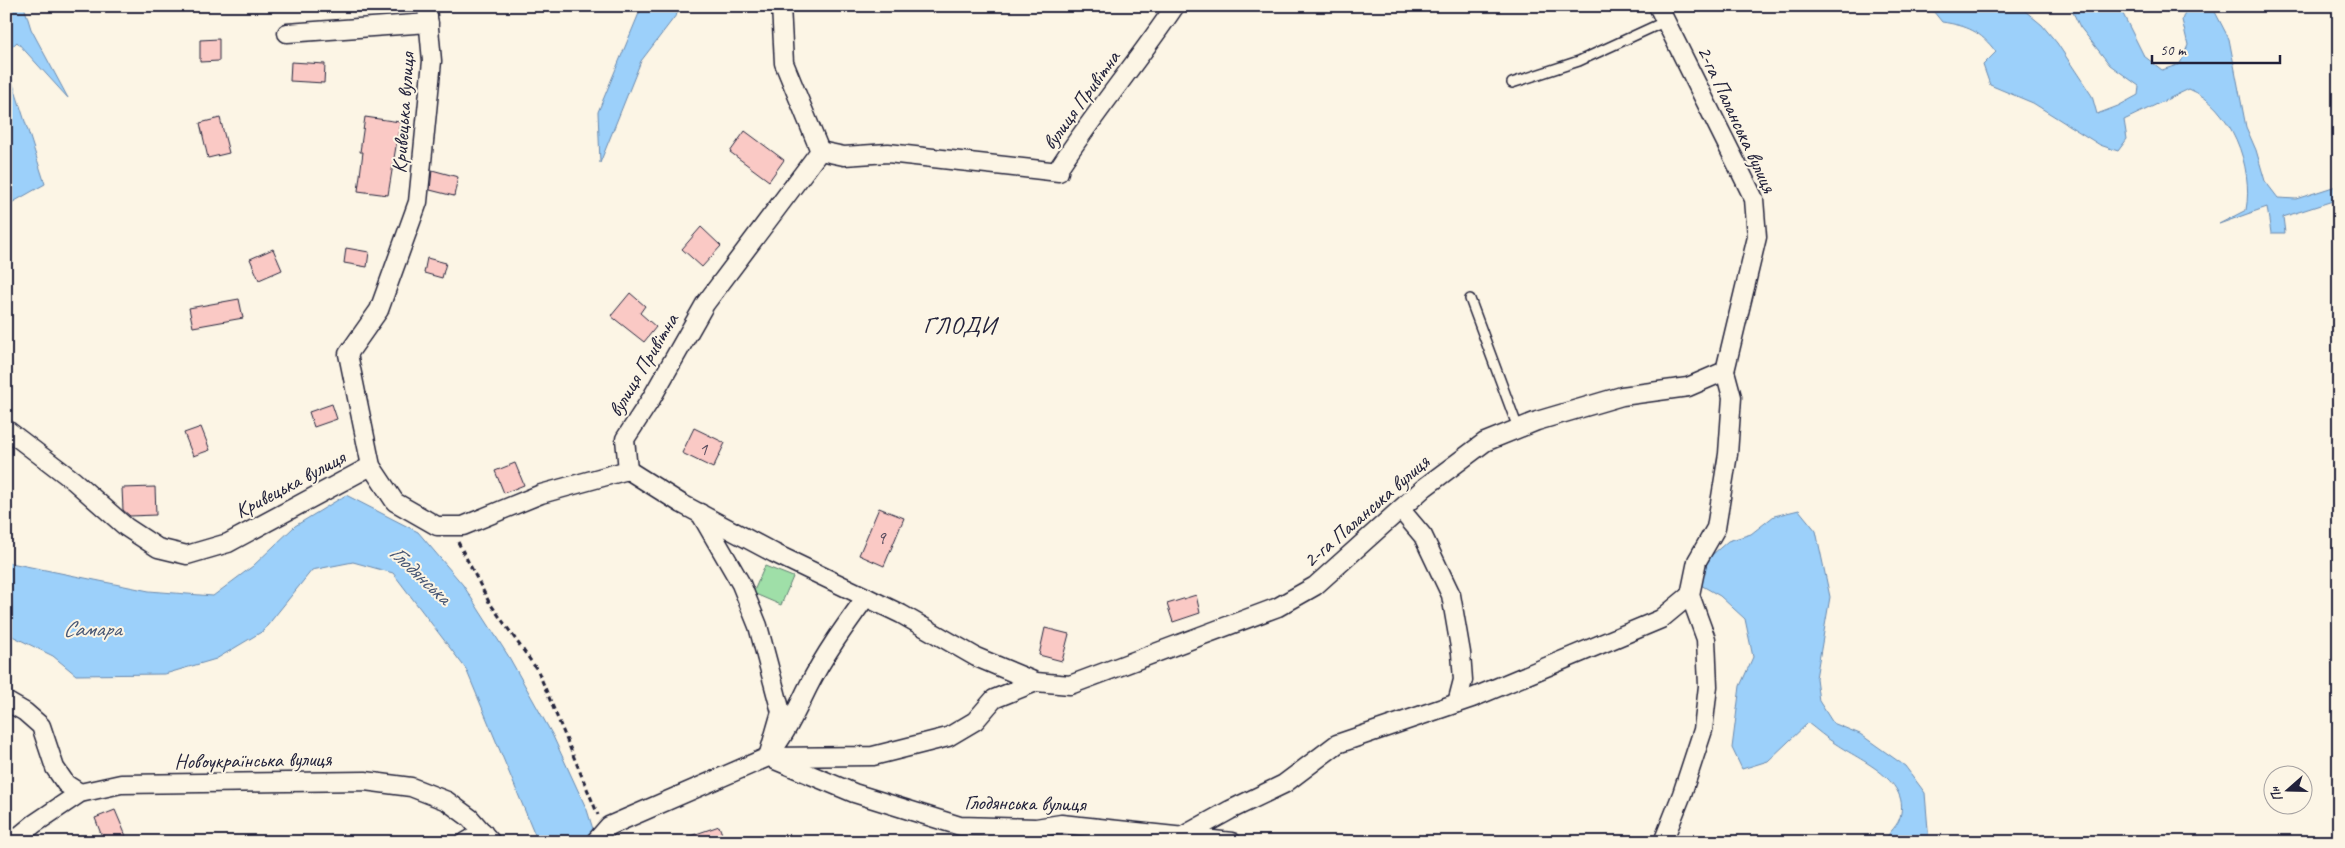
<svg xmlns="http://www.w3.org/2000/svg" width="2345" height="848" font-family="Caveat,sans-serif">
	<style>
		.green { fill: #9fdfa8; stroke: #608072 }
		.water { fill: #9cd0fa; stroke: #6b8aae }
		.building { fill: #fac9c5; stroke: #22223b }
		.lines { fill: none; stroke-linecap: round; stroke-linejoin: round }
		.lane-casing { stroke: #22223b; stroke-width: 12 }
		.street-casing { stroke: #22223b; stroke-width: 21 }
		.path { stroke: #22223b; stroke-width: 3; stroke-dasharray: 5 4; stroke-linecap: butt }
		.lane { stroke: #fcf5e5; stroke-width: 9 }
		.street { stroke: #fcf5e5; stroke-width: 18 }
		.labels { text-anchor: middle; stroke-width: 4; stroke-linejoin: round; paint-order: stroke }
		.number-label { font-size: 19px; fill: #584c5e }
		.street-label { font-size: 21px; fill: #22223b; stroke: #fcf5e5 }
		.water-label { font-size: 22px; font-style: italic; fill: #475674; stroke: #fcf5e5 }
		.quarter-label { font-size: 24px; letter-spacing: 1px; fill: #22223b; stroke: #fcf5e5 }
	</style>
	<rect width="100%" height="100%" fill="#fcf5e5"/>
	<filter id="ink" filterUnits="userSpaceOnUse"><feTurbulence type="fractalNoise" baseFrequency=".02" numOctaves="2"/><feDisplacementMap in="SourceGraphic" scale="10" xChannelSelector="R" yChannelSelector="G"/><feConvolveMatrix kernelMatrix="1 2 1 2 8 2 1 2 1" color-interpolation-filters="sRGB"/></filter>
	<g filter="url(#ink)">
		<!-- green -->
		<path class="green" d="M765,566L793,577L781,605L753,593Z"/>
		<!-- water -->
		<g class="water">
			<path d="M6,6H24L31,29L68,98L17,42L6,52Z"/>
			<path d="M642,6H683L641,61L600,163L598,112Z"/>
			<path d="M1929,6H2019L2042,25L2057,43L2092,96L2097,114L2118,106L2138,95L2139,86L2110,65L2080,27L2070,6H2119L2144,56L2162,70L2180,64L2188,45L2182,20L2187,6H2212L2229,39L2246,127L2256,150L2265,181L2278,198L2296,199L2339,185V199L2283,217L2285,233H2271L2267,207L2219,224L2246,210C2254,167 2231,106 2189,89L2124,120L2127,139L2118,151L2100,145L2033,103L1990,85L1983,65L1996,52C1980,31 1968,26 1942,22Z"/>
			<path d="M6,62L45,184L6,206Z"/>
			<path d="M346,495L418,532L463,585L509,657L552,734L587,810L597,842H538L466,669L393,573L353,562L312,570L263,631L216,659L165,674L76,675L53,656L6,633V562L149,591L213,596L253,566L295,526Z"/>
			<path d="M1799,510L1816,531L1830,597L1816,678L1819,701L1833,723L1860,734L1905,766L1925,793L1929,842H1883C1887,835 1896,827 1899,820C1914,781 1859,760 1836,744C1826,738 1817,730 1808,723L1768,761L1742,769L1732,748L1740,686L1753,657L1745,619L1720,596L1699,584L1705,561L1728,541L1751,534L1774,516Z"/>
		</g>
		<!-- building -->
		<g class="building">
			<path d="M219,39V61L200,62V40Z"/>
			<path d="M291,62L325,64L324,83L290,81Z"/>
			<path d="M365,117L400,122L388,195L358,191L363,152H360Z"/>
			<path d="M220,118L229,153L208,158L200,123Z"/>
			<path d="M745,131L784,160L769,181L730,152Z"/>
			<path d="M432,170L458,177L454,196L430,190Z"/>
			<path d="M701,227L721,246L702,267L682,249Z"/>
			<path d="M346,248L369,252L367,267L344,263Z"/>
			<path d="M273,249L282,270L259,280L250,259Z"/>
			<path d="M427,258L446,263L442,278L424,273Z"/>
			<path d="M630,293L645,306L640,313L656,327L644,342L611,316Z"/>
			<path d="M239,299L243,318L193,327L189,308Z"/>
			<path d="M332,404L337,419L314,427L309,412Z"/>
			<path d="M201,427L210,450L193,456L184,433Z"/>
			<path d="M694,428L725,443L713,468L682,453Z"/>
			<path d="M515,463L524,485L504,493L495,471Z"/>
			<path d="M155,487L156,515L130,516L123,510L122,488Z"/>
			<path d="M879,508L904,518L884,566L859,555Z"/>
			<path d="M1196,595L1200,613L1173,622L1167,604Z"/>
			<path d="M1045,628L1069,634L1062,661L1039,655Z"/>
			<path d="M115,810L126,836L113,842H104L95,818Z"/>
			<path d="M719,826L725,842H679V840Z"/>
		</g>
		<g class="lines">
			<defs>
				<g id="lane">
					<path d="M1512,83L1579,61L1666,21"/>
					<path d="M1470,299L1518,428"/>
					<path d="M1036,828L1047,842"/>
				</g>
				<g id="street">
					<path d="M427,6L432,61L418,202L379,310L348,354L371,466L395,502L437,526H463L541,494L628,470"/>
					<path d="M781,6L784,63L820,151"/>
					<path d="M1658,6L1754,199L1757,237L1725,371L1732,397L1728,454L1716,528L1697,561L1690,595"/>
					<path d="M287,33L429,23"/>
					<path d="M820,151L844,156L888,153L1059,172L1060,166C1096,111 1138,61 1175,6"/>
					<path d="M6,429L74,481L126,527L158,548L187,555L228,543L371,466"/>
					<path d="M628,470L682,504L774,553L901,614L976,657L1036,682L1070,685L1278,607L1315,586L1425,487L1485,442L1537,421L1622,396L1688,387L1725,371"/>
					<path d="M628,470L625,439L651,399L705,304L820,151"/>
					<path d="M1401,510L1423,536L1451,595L1461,653L1463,680L1457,703"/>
					<path d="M700,513L741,584L758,626L781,712L768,757"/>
					<path d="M6,701L25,712L41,726L55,768L66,784L80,793"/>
					<path d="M777,744C790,726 798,707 808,687C824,655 845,626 866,597"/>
					<path d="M775,760L854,793L960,826L1036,828L1061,824L1232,842"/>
					<path d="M1183,836L1230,810L1284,784L1337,744L1472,698L1661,619L1690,595"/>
					<path d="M12,842L34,824L80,793L121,784L365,781L411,787L447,801L470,818L491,842"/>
					<path d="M466,842L483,832"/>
					<path d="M595,842L609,826L768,757L873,756L948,737L975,721L994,699L1036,682"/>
					<path d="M1663,842L1682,794L1703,730L1708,686L1706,639L1690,595"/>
				</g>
			</defs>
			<!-- lane casing -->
			<use href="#lane" class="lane-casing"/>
			<!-- street casing -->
			<use href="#street" class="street-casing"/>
			<!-- path -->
			<path class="path" d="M458,542L489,602L538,671L598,815"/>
			<!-- lane -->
			<use href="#lane" class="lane"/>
			<!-- street -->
			<use href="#street" class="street"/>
		</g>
	</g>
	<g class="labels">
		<!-- number labels -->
		<g class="number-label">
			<text x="703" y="455">1</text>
			<text x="881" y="544">9</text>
		</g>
		<!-- street labels -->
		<g class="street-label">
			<text transform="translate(1081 100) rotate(-54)" y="7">вулиця Привітна</text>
			<text transform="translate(403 113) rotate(-86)" y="7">Кривецька вулиця</text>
			<text transform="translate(1737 119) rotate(65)" y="7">2-га Паланська вулиця</text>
			<text transform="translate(643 365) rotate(-59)" y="7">вулиця Привітна</text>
			<text transform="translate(290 484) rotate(-28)" y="7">Кривецька вулиця</text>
			<text transform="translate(1366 511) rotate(-41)" y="7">2-га Паланська вулиця</text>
			<text transform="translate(253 760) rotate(-1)" y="7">Новоукраїнська вулиця</text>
			<text transform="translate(1025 803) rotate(1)" y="7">Глодянська вулиця</text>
		</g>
		<!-- water labels -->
		<g class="water-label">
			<text transform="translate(421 574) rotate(43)" y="8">Глодянська</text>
			<text x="92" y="636">Самара</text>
		</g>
		<!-- quarter labels -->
		<g class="quarter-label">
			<text x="960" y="333">ГЛОДИ</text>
		</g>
	</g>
	<!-- margin -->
	<rect width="2345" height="848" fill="none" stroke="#fcf5e5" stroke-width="25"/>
	<rect x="12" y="12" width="2320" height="823" fill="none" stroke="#22223b" stroke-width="2" filter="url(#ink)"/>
	<!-- north arrow -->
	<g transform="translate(2288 790) rotate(250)"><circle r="24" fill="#fcf5e5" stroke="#a5a1a1"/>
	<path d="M0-4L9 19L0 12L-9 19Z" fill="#22223b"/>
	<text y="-8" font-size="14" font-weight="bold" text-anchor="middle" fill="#22223b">Пн</text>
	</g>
	<!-- scale -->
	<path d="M2152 55v8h128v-8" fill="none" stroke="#22223b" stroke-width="2.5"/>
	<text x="2160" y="55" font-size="15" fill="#22223b" stroke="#fcf5e5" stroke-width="4" paint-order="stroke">50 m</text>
</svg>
